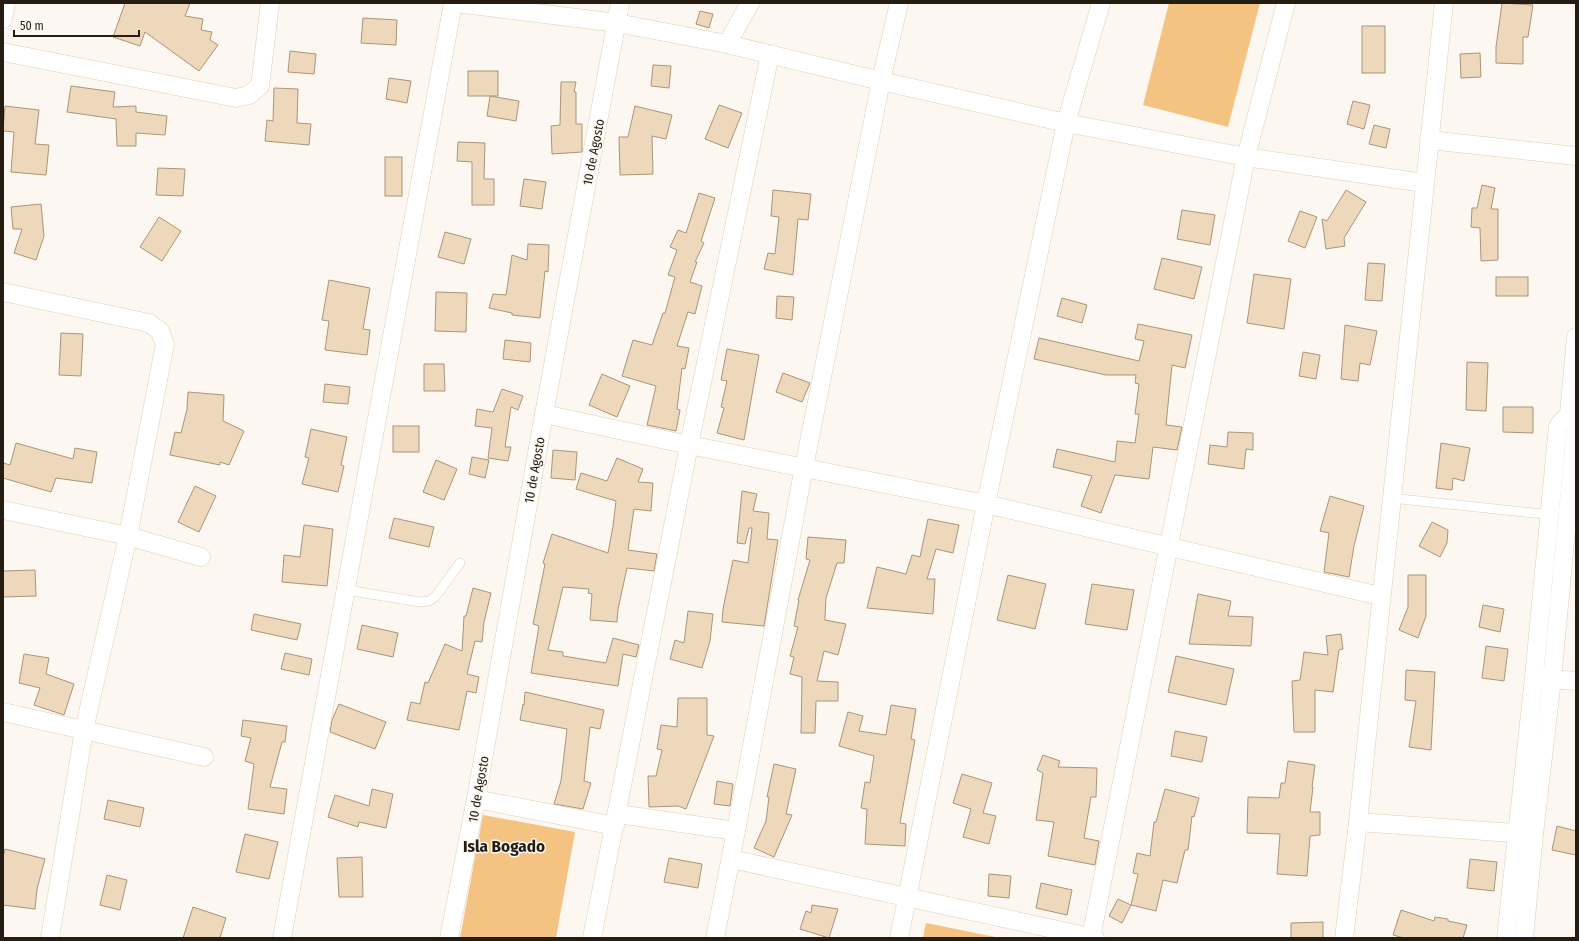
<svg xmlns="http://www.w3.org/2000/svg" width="1579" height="941" font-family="'Fira Sans Condensed',sans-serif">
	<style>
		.green { fill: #f4c381 }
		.building { fill: #eed8bb; stroke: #aa957a }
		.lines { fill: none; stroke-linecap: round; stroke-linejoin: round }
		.lane-casing { stroke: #e3cdb0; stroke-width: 10 }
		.street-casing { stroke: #e3cdb0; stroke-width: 19 }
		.lane { stroke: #fff; stroke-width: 9 }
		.street { stroke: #fff; stroke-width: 18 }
		.labels { text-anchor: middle; stroke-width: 3; stroke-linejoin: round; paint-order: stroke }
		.street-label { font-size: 13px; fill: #251d12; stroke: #fcf7f1 }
		.district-label { font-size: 17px; font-weight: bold; fill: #251d12; stroke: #fcf7f1 }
	</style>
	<rect width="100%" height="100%" fill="#fcf7f1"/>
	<!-- green -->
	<g class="green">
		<path d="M1169,3H1260L1228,127L1143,105Z"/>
		<path d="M483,815L575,832L556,938H460Z"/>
		<path d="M926,923L1000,938H923Z"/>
	</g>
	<!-- building -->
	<g class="building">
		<path d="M125,3H190L185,16L203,19L201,30L212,32L210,40L218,45L199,71L145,32L140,46L113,37Z"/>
		<path d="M1502,3L1533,5L1528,37H1523V64L1496,63V47Z"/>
		<path d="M700,11L713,14L709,28L696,24Z"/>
		<path d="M363,18L397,20L396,45L361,43Z"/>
		<rect x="1362" y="26" width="23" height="47"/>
		<path d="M290,51L316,54L314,74L288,72Z"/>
		<path d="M1480,53L1481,77L1461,78L1460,54Z"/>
		<path d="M653,65L671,66L669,88L651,86Z"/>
		<rect x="468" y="71" width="30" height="25"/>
		<path d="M389,78L411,81L407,103L386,99Z"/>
		<path d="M561,82H576L574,92H576V124H582V152L552,154L551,126L560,125Z"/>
		<path d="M71,86L115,92L113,107L136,106V112L167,116L165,135L136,133V146H117L116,119L67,112Z"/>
		<path d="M274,88L298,89L297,123L311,124L309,145L265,141L267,120L273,121Z"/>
		<path d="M490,96L519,101L516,121L487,116Z"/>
		<path d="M1353,101L1370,105L1364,129L1347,124Z"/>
		<path d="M719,105L742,113L728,148L705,139Z"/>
		<path d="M5,106L39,110L35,144L49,145L46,175L11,172L14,132L3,131Z"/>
		<path d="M635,106L672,115L666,139L652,136L653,174L620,175L619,137H628Z"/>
		<path d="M1374,125L1390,129L1386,148L1369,144Z"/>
		<path d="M458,142L485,143L484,179H494V205H472V162L457,161Z"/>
		<rect x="385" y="157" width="17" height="39"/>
		<path d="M158,168L185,169L183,196L156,195Z"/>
		<path d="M524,179L546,182L542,209L520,206Z"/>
		<path d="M1482,185L1495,188L1491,209H1498V260L1481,261L1480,228L1471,227L1472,208H1477Z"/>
		<path d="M773,190L811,194L808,220L798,219L793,275L764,269L768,253L775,254L779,217L771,216Z"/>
		<path d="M1346,190L1366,202L1344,238L1345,246L1326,249L1322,219L1327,221Z"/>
		<path d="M699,193L715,198L701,241L704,243L695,262H697L690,282L702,286L695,314L688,312L677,346L689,348L685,369L682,368L677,409L680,410L676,431L647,425L656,386L622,376L633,340L652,345L663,313H665L675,277L668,275L677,250L670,247L678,230L686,233Z"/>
		<path d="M41,204L44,236L36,260L14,253L22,229H13L11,207Z"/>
		<path d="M1182,210L1215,215L1210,245L1177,239Z"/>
		<path d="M1300,211L1317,217L1305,248L1288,241Z"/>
		<path d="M159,217L181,231L162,261L140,247Z"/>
		<path d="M445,232L471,239L464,264L438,257Z"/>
		<path d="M528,244L549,245L548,272L545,271L540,318L512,315V313L489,308L493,294L506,295L512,255L527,260Z"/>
		<path d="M1162,258L1202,267L1194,299L1154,289Z"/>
		<path d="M1368,263L1385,264L1382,301L1365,300Z"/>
		<path d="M1254,274L1291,279L1284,329L1247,323Z"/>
		<rect x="1496" y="277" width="32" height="19"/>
		<path d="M329,280L370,288L363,329L370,330L367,355L325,350L329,321L322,320Z"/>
		<path d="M436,292L467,293L466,332L435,331Z"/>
		<path d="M777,296L794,297L792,320L776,318Z"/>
		<path d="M1062,298L1087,305L1082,323L1057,316Z"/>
		<path d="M1138,324L1192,335L1185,368L1172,365L1166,425L1182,427L1177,450L1153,447L1149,479L1115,475L1101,513L1081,506L1092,476L1053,467L1057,449L1115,462L1117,441L1135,443L1139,414H1135L1139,384L1135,383L1136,375H1106L1034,359L1039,338L1139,361L1144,341L1135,339Z"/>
		<path d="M1345,325L1377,331L1370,365L1360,363L1358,381L1341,379Z"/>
		<path d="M61,333L83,334L81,376L59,375Z"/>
		<path d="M505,340L531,343L530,362L503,359Z"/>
		<path d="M727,349L759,355L744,440L717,433L724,408L721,407L727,381L721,380Z"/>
		<path d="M1303,352L1320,355L1316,379L1299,376Z"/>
		<path d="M1467,362L1488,363L1486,411L1466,410Z"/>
		<path d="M424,364H444L445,391H424Z"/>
		<path d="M783,373L810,383L802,402L776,392Z"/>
		<path d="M602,374L630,386L617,417L589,405Z"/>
		<path d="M325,384L350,387L348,404L323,402Z"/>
		<path d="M502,389L523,396L518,410L511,407L505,447H511L508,461L488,458L492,428L475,426L477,409L493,412Z"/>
		<path d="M188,392L224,395L223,421L244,431L229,465L220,462V465L170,455L175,432L181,433L187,409Z"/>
		<path d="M1503,407H1533V433L1503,432Z"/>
		<rect x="393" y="426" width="26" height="26"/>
		<path d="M311,429L347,437L341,465L344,466L338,492L302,484L309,458L305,457Z"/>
		<path d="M1228,432L1253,433V450L1246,449L1244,469L1208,464L1210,445L1227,447Z"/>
		<path d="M16,443L73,459L75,448L97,452L92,483L56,478L51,492L3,478V463L10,465Z"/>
		<path d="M1441,443L1470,448L1464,481L1453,478L1452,490L1436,488Z"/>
		<path d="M553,450L577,452L575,480L551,478Z"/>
		<path d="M472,457L489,460L485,478L469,474Z"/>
		<path d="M617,458L643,469L638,482L653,483L651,511L634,509L628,550L657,554L654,571L627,568L618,609L617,622L590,620L592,594L588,593L589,589L563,587L548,650L563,652V656L606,663L613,638L639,645L636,657L623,654L618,686L531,673L539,626L533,624L545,564L543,563L552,534L608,553L613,526L616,501L576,489L581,473L607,481Z"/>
		<path d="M436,460L457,469L444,500L423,492Z"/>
		<path d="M195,486L216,496L199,532L178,522Z"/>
		<path d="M742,491L757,494L753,511L769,513L767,539L778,540L764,626L722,622L723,609L733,560L748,563L752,528H749L745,544L737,543Z"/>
		<path d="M1330,496L1364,506L1354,546L1349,577L1324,572L1329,533L1320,531Z"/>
		<path d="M394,518L434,527L429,547L389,538Z"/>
		<path d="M928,519L959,525L953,553L936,549L927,579H935L933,614L867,608L877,567L906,574L912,555L920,557Z"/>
		<path d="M1432,522L1448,530L1447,543L1440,557L1419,546Z"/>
		<path d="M304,525L333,529L327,586L282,582L284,555L300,557Z"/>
		<path d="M808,537L846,540L844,563H837L826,598L825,617V620L846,624L838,655L824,651L817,681L838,682V701H816L815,733H801L802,677L790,674L794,657L790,656L798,627L794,626L799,600H798L810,560L806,559Z"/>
		<path d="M35,570L36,596L3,597V571Z"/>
		<path d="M1008,575L1046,584L1035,629L997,620Z"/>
		<path d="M1408,575H1426V616L1418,638L1399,630L1408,607Z"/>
		<path d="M1092,584L1134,590L1127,630L1085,624Z"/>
		<path d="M473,588L491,593L484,622L482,642L475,641L467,674L479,677L476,693L467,691L459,730L407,720L411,702L420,704L425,682L428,683L445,644L462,651L464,616H466Z"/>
		<path d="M1198,594L1231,601L1228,616L1253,617L1251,646L1189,644Z"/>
		<path d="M1483,605L1504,609L1500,632L1479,627Z"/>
		<path d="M688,611L713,614L710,641L702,668L670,659L675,640L684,643Z"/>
		<path d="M254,614L301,624L297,640L251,630Z"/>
		<path d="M362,625L398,633L393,657L357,649Z"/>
		<path d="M1341,634L1343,649L1339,650L1333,692L1315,690V732H1294L1292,681L1300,680L1304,652L1328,655L1326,636Z"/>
		<path d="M1486,646L1508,649L1504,681L1482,678Z"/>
		<path d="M285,653L312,659L309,675L281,669Z"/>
		<path d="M24,654L49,658L46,674L74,684L64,715L34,705L40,688L19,683Z"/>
		<path d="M1176,656L1234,669L1226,705L1168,692Z"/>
		<path d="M1406,670L1435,672L1431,750L1409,747L1416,701L1405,700Z"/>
		<path d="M525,692L604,710L600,729L590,727L584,781L591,783L583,809L554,804L561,781L567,729L520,720L523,704L524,705Z"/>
		<path d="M678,698H707V735L714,736L686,809L678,806L649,807L648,776H656L662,750L657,749L661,725L677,727Z"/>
		<path d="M339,704L386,722L375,749L330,732L332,720Z"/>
		<path d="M891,705L916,709L911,739L915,740L900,823L906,824L905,846L865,844L867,809L861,808L865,782L870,783L874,756L839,746L848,712L863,716L859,731L886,735Z"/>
		<path d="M243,720L287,726L285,742H282L270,787L287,789L284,814L248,809L254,764L245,761L251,738L241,736Z"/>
		<path d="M1175,731L1207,737L1202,762L1171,756Z"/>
		<path d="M1043,755L1060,761L1058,767L1097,768L1096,797H1091L1084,838L1099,841L1095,865L1048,856L1054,822L1036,820L1043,773L1037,770Z"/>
		<path d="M1288,761L1315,765L1312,787H1313L1310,812H1320V835L1310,836L1307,876L1277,874L1280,834L1247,833L1248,797L1279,798L1281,783H1285Z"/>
		<path d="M774,764L796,769L786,814L792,815L774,857L754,848L766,821L769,797H767Z"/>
		<path d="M962,774L992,783L983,813L996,816L989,844L963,837L971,809L953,803Z"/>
		<path d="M717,781L733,784L730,806L714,804Z"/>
		<path d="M372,789L393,794L386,828L359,822L358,827L328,817L335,795L369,806Z"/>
		<path d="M1165,789L1199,798L1194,817L1192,816L1188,850H1185L1177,883L1163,880L1156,911L1131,905L1138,874L1133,873L1137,853L1150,856L1154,822H1156Z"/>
		<path d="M108,800L144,808L140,827L104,819Z"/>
		<path d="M1557,826L1576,831V855L1552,850Z"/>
		<path d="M245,834L278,842L269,879L236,872Z"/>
		<path d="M5,849L45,859L37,889L35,909L3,905V857Z"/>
		<path d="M362,857L363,897H339L337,858Z"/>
		<path d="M669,858L702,864L698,888L664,882Z"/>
		<path d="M1470,859L1497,862L1494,891L1467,888Z"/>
		<path d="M989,874L1011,876L1009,898L988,896Z"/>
		<path d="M107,875L127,880L120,910L100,905Z"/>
		<path d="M1041,883L1072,890L1067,915L1036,908Z"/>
		<path d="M1118,899L1131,905L1122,923L1109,916Z"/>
		<path d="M812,905L838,909L829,938L800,929L806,911L811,913Z"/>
		<path d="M193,907L226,918L220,938H183Z"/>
		<path d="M1401,910L1434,921L1435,917L1448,919V921L1467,925L1463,938H1404L1393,935Z"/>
		<path d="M1323,922V938H1291V923Z"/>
	</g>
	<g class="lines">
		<defs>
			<g id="lane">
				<path d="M1391,498L1552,515"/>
				<path d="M346,590L420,602L429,601L435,597L460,563"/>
			</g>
			<g id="street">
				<path d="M456,3L617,23L727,44L881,81L1066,123L1246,157L1424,183"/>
				<path d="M3,19L6,3"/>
				<path d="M727,44L750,3"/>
				<path d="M3,52L236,98L249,95L260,86L270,3"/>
				<path d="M1429,140L1576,156"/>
				<path d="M3,292L149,323L160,331L165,344L128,536L84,730L50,938"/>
				<path d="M544,414L689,445L986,504L1380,596"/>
				<path d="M3,510L128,536L201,557"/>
				<path d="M1541,678L1576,681"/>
				<path d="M3,712L204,757"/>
				<path d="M476,799L615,826"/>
				<path d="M618,814L736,831"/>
				<path d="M1358,822L1528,834"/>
				<path d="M731,859L1095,938"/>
				<path d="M282,938L453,3"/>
				<path d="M449,938L476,799L544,414L620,3"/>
				<path d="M592,938L689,445L770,54"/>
				<path d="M715,938L736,831L804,467L881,81L899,3"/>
				<path d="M899,938L986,504L1066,123L1101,3"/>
				<path d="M1091,938L1246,157L1286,3"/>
				<path d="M1344,938L1358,822L1444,3"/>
				<path d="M1506,938L1534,677L1558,426L1569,414L1576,337"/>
				<path d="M1524,938L1534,834L1552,679L1576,427L1569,414"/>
			</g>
		</defs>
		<!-- lane casing -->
		<use href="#lane" class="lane-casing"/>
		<!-- street casing -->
		<use href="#street" class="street-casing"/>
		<!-- lane -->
		<use href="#lane" class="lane"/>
		<!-- street -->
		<use href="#street" class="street"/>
	</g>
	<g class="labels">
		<!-- street labels -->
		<g class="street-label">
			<text transform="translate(593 152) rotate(-79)" y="5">10 de Agosto</text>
			<text transform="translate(534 470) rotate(-80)" y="5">10 de Agosto</text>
			<text transform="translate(478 789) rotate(-80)" y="5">10 de Agosto</text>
		</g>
		<!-- district labels -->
		<g class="district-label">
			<text x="504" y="852">Isla Bogado</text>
		</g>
	</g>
	<!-- border -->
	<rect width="1579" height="941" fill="none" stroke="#251d12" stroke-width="8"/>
	<!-- scale -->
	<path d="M14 30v6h125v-6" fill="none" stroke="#251d12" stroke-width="2"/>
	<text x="20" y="30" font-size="12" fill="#251d12" stroke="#fcf7f1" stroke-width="3" paint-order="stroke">50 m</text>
</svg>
